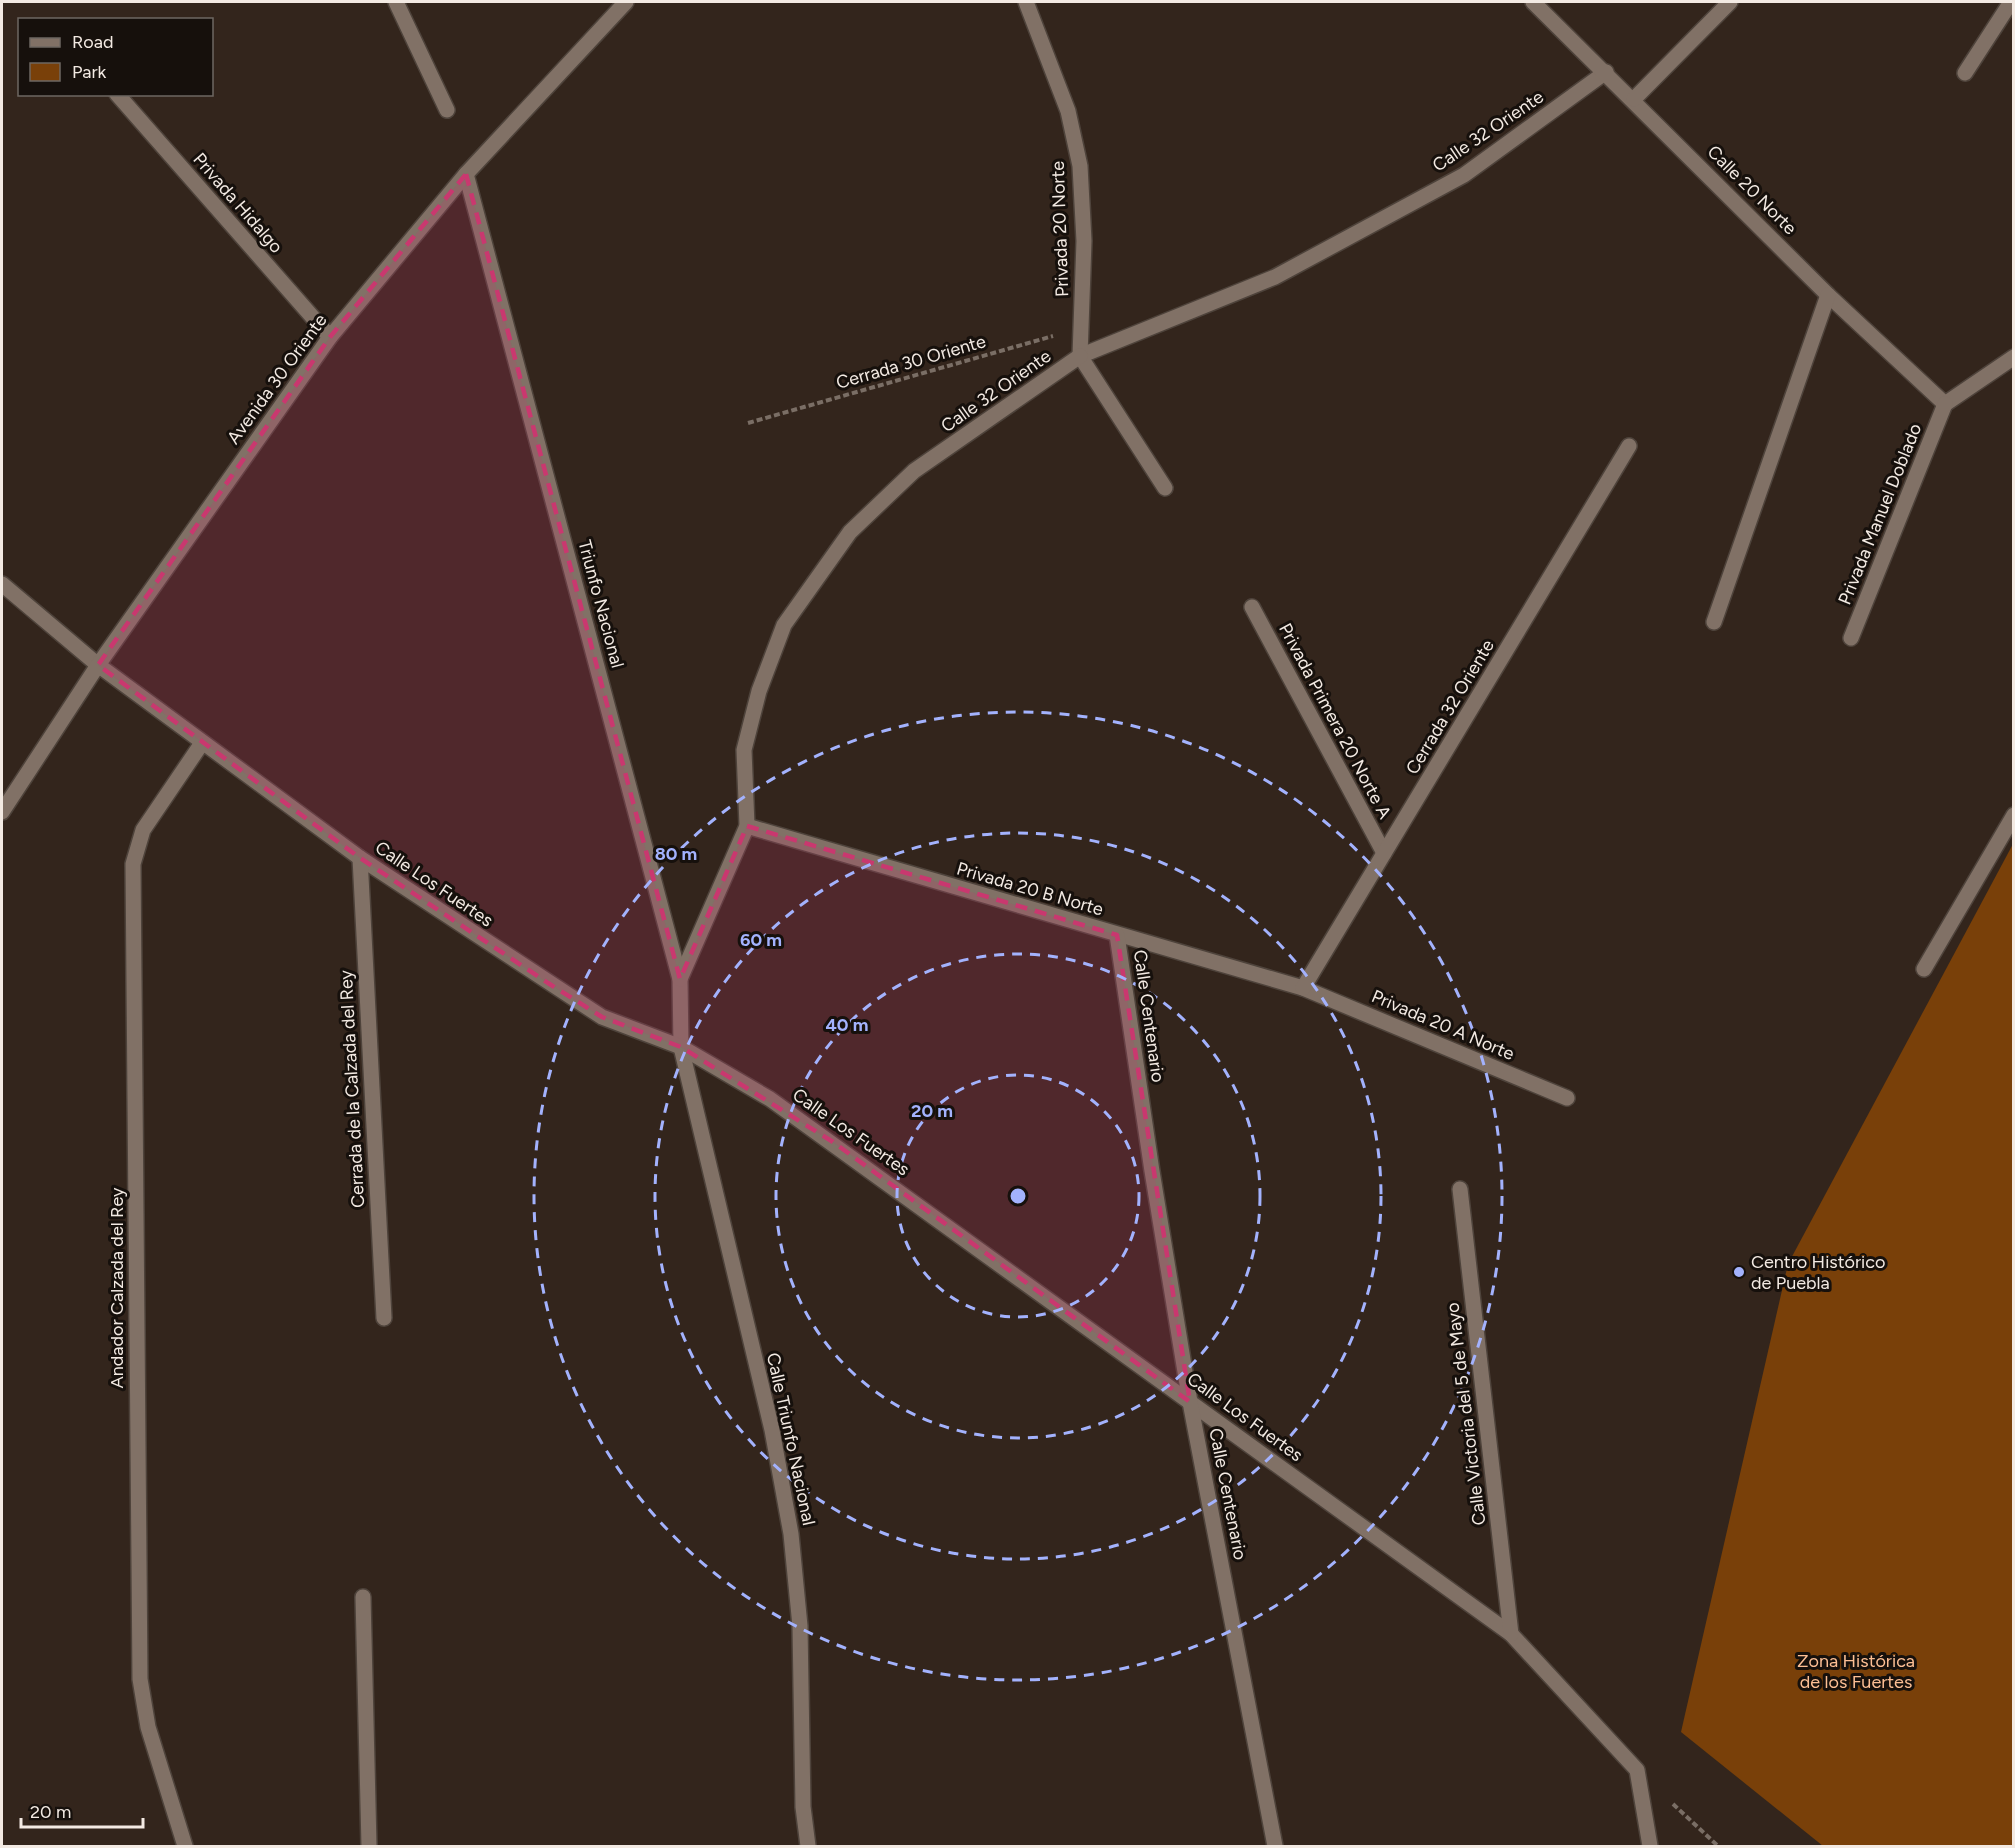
<svg xmlns="http://www.w3.org/2000/svg" width="2015" height="1848" font-family="Figtree,sans-serif">
	<style>
		.green { fill: #794009 }
		.lines { fill: none; stroke-linecap: round; stroke-linejoin: round }
		.service-casing { stroke: #4e433b; stroke-width: 18 }
		.pedestrian-casing { stroke: #4e433b; stroke-width: 18 }
		.minor-casing { stroke: #4e433b; stroke-width: 18 }
		.path { stroke: #7a6e65; stroke-width: 4; stroke-dasharray: 6 3; stroke-linecap: butt }
		.service { stroke: #817166; stroke-width: 15 }
		.pedestrian { stroke: #817166; stroke-width: 15 }
		.minor { stroke: #817166; stroke-width: 15 }
		.marked { fill: #c9386f; fill-opacity: 0.2; stroke: #c9386f; stroke-width: 4.5; stroke-dasharray: 12 8; stroke-linejoin: round }
		.ring { fill: none; stroke: #a3b2fd; stroke-width: 3; stroke-dasharray: 10 8 }
		.poi-dot { fill: #a3b2fd; stroke: #16100c; stroke-width: 2 }
		.labels { text-anchor: middle; stroke-width: 6; stroke-linejoin: round; paint-order: stroke }
		.street-label { font-size: 18px; fill: #f3eae3; stroke: #16100c }
		.poi-label { font-size: 18px; fill: #f3eae3; stroke: #16100c; text-anchor: start }
		.park-label { font-size: 18px; fill: #fdbf94; stroke: #16100c }
		.centre { fill: #a3b2fd; stroke: #16100c; stroke-width: 3 }
		.ring-label { font-size: 18px; text-anchor: middle; font-weight: bold; fill: #a3b2fd; stroke: #16100c; stroke-width: 6; stroke-linejoin: round; paint-order: stroke }
	</style>
	<rect width="100%" height="100%" fill="#33251c"/>
	<!-- green -->
	<path class="green" d="M2013,844V1846H1823L1681,1732L1788,1264Z"/>
	<g class="lines">
		<defs>
			<path id="service" d="M363,1597L369,1846"/>
			<path id="pedestrian" d="M1080,356L1275,277L1464,175L1606,72"/>
			<g id="minor">
				<path d="M396,2L447,110"/>
				<path d="M1026,2L1068,111L1080,166L1084,241L1080,356"/>
				<path d="M1533,2L1828,295L1945,404"/>
				<path d="M1965,73L2011,2"/>
				<path d="M117,94L330,337"/>
				<path d="M1634,99L1730,2"/>
				<path d="M466,174L680,979L681,1047L772,1430L791,1534L800,1626L803,1807L808,1846"/>
				<path d="M1080,356L1165,488"/>
				<path d="M1945,404L2014,357"/>
				<path d="M2,584L98,665L360,858L602,1017L681,1047L770,1099L1511,1634L1637,1770L1650,1846"/>
				<path d="M1252,607L1384,853"/>
				<path d="M1714,622L1828,295"/>
				<path d="M1851,638L1945,404"/>
				<path d="M2,812L98,665L330,337L466,174L626,2"/>
				<path d="M747,826L1303,988L1567,1098"/>
				<path d="M360,858L384,1318"/>
				<path d="M1117,935L1152,1171L1190,1402L1275,1846"/>
				<path d="M1924,969L2014,815"/>
				<path d="M680,979L747,826L744,750L759,691L784,625L850,532L914,471L1080,356"/>
				<path d="M1303,988L1629,446"/>
				<path d="M1460,1189L1511,1634"/>
				<path d="M185,1846L148,1727L140,1679L133,864L143,830L202,743"/>
			</g>
		</defs>
		<!-- service casing -->
		<use href="#service" class="service-casing"/>
		<!-- pedestrian casing -->
		<use href="#pedestrian" class="pedestrian-casing"/>
		<!-- minor casing -->
		<use href="#minor" class="minor-casing"/>
		<!-- path -->
		<g class="path">
			<path d="M748,423L1053,336"/>
			<path d="M1673,1804L1718,1846"/>
		</g>
		<!-- service -->
		<use href="#service" class="service"/>
		<!-- pedestrian -->
		<use href="#pedestrian" class="pedestrian"/>
		<!-- minor -->
		<use href="#minor" class="minor"/>
	</g>
	<!-- marked area -->
	<path class="marked" d="M466,174L680,979L747,826L1117,935L1190,1402L833,1142L681,1047L602,1017L548,983L360,858L98,665L330,337Z"/>
	<!-- distance rings -->
	<g class="ring">
		<circle cx="1018" cy="1196" r="121"/>
		<circle cx="1018" cy="1196" r="242"/>
		<circle cx="1018" cy="1196" r="363"/>
		<circle cx="1018" cy="1196" r="484"/>
	</g>
	<!-- markers -->
	<circle class="poi-dot" cx="1739" cy="1272" r="6"/>
	<g class="labels">
		<!-- street labels -->
		<g class="street-label">
			<text transform="translate(1488 131) rotate(-34)" y="6">Calle 32 Oriente</text>
			<text transform="translate(1752 190) rotate(45)" y="6">Calle 20 Norte</text>
			<text transform="translate(238 203) rotate(49)" y="6">Privada Hidalgo</text>
			<text transform="translate(1060 229) rotate(-92)" y="6">Privada 20 Norte</text>
			<text transform="translate(911 362) rotate(-16)" y="6">Cerrada 30 Oriente</text>
			<text transform="translate(277 379) rotate(-54)" y="6">Avenida 30 Oriente</text>
			<text transform="translate(996 391) rotate(-35)" y="6">Calle 32 Oriente</text>
			<text transform="translate(1880 514) rotate(-68)" y="6">Privada Manuel Doblado</text>
			<text transform="translate(601 604) rotate(75)" y="6">Triunfo Nacional</text>
			<text transform="translate(1450 707) rotate(-59)" y="6">Cerrada 32 Oriente</text>
			<text transform="translate(1335 721) rotate(62)" y="6">Privada Primera 20 Norte A</text>
			<text transform="translate(434 884) rotate(34)" y="6">Calle Los Fuertes</text>
			<text transform="translate(1030 889) rotate(16)" y="6">Privada 20 B Norte</text>
			<text transform="translate(1149 1016) rotate(82)" y="6">Calle Centenario</text>
			<text transform="translate(1443 1025) rotate(23)" y="6">Privada 20 A Norte</text>
			<text transform="translate(352 1089) rotate(-93)" y="6">Cerrada de la Calzada del Rey</text>
			<text transform="translate(851 1132) rotate(35)" y="6">Calle Los Fuertes</text>
			<text transform="translate(117 1288) rotate(-90)" y="6">Andador Calzada del Rey</text>
			<text transform="translate(1466 1414) rotate(-97)" y="6">Calle Victoria del 5 de Mayo</text>
			<text transform="translate(1245 1417) rotate(36)" y="6">Calle Los Fuertes</text>
			<text transform="translate(791 1439) rotate(78)" y="6">Calle Triunfo Nacional</text>
			<text transform="translate(1228 1494) rotate(79)" y="6">Calle Centenario</text>
		</g>
		<!-- poi labels -->
		<g class="poi-label">
			<text x="1751" y="1268">Centro Histórico<tspan x="1751" dy="21">de Puebla</tspan></text>
		</g>
		<!-- park labels -->
		<g class="park-label">
			<text x="1856" y="1667">Zona Histórica<tspan x="1856" dy="21">de los Fuertes</tspan></text>
		</g>
	</g>
	<circle cx="1018" cy="1196" r="9" class="centre"/>
	<g class="ring-label">
		<text x="676" y="860">80 m</text>
		<text x="761" y="946">60 m</text>
		<text x="847" y="1031">40 m</text>
		<text x="932" y="1117">20 m</text>
	</g>
	<!-- border -->
	<rect width="2015" height="1848" fill="none" stroke="#f3eae3" stroke-width="6"/>
	<!-- legend -->
	<rect x="18" y="18" width="195" height="78" fill="#16100c" stroke="#6e6762" stroke-width="1.5"/>
	<rect x="30" y="38" width="30" height="9" fill="#817166" stroke="#6e6762" stroke-width="1.5"/>
	<text x="72" y="48" font-size="18" fill="#f3eae3">Road</text>
	<rect x="30" y="63" width="30" height="18" fill="#794009" stroke="#6e6762" stroke-width="1.5"/>
	<text x="72" y="78" font-size="18" fill="#f3eae3">Park</text>
	<!-- scale -->
	<path d="M21 1818v9h122v-9" fill="none" stroke="#f3eae3" stroke-width="3"/>
	<text x="30" y="1818" font-size="18" fill="#f3eae3" stroke="#16100c" stroke-width="4.5" paint-order="stroke">20 m</text>
</svg>
